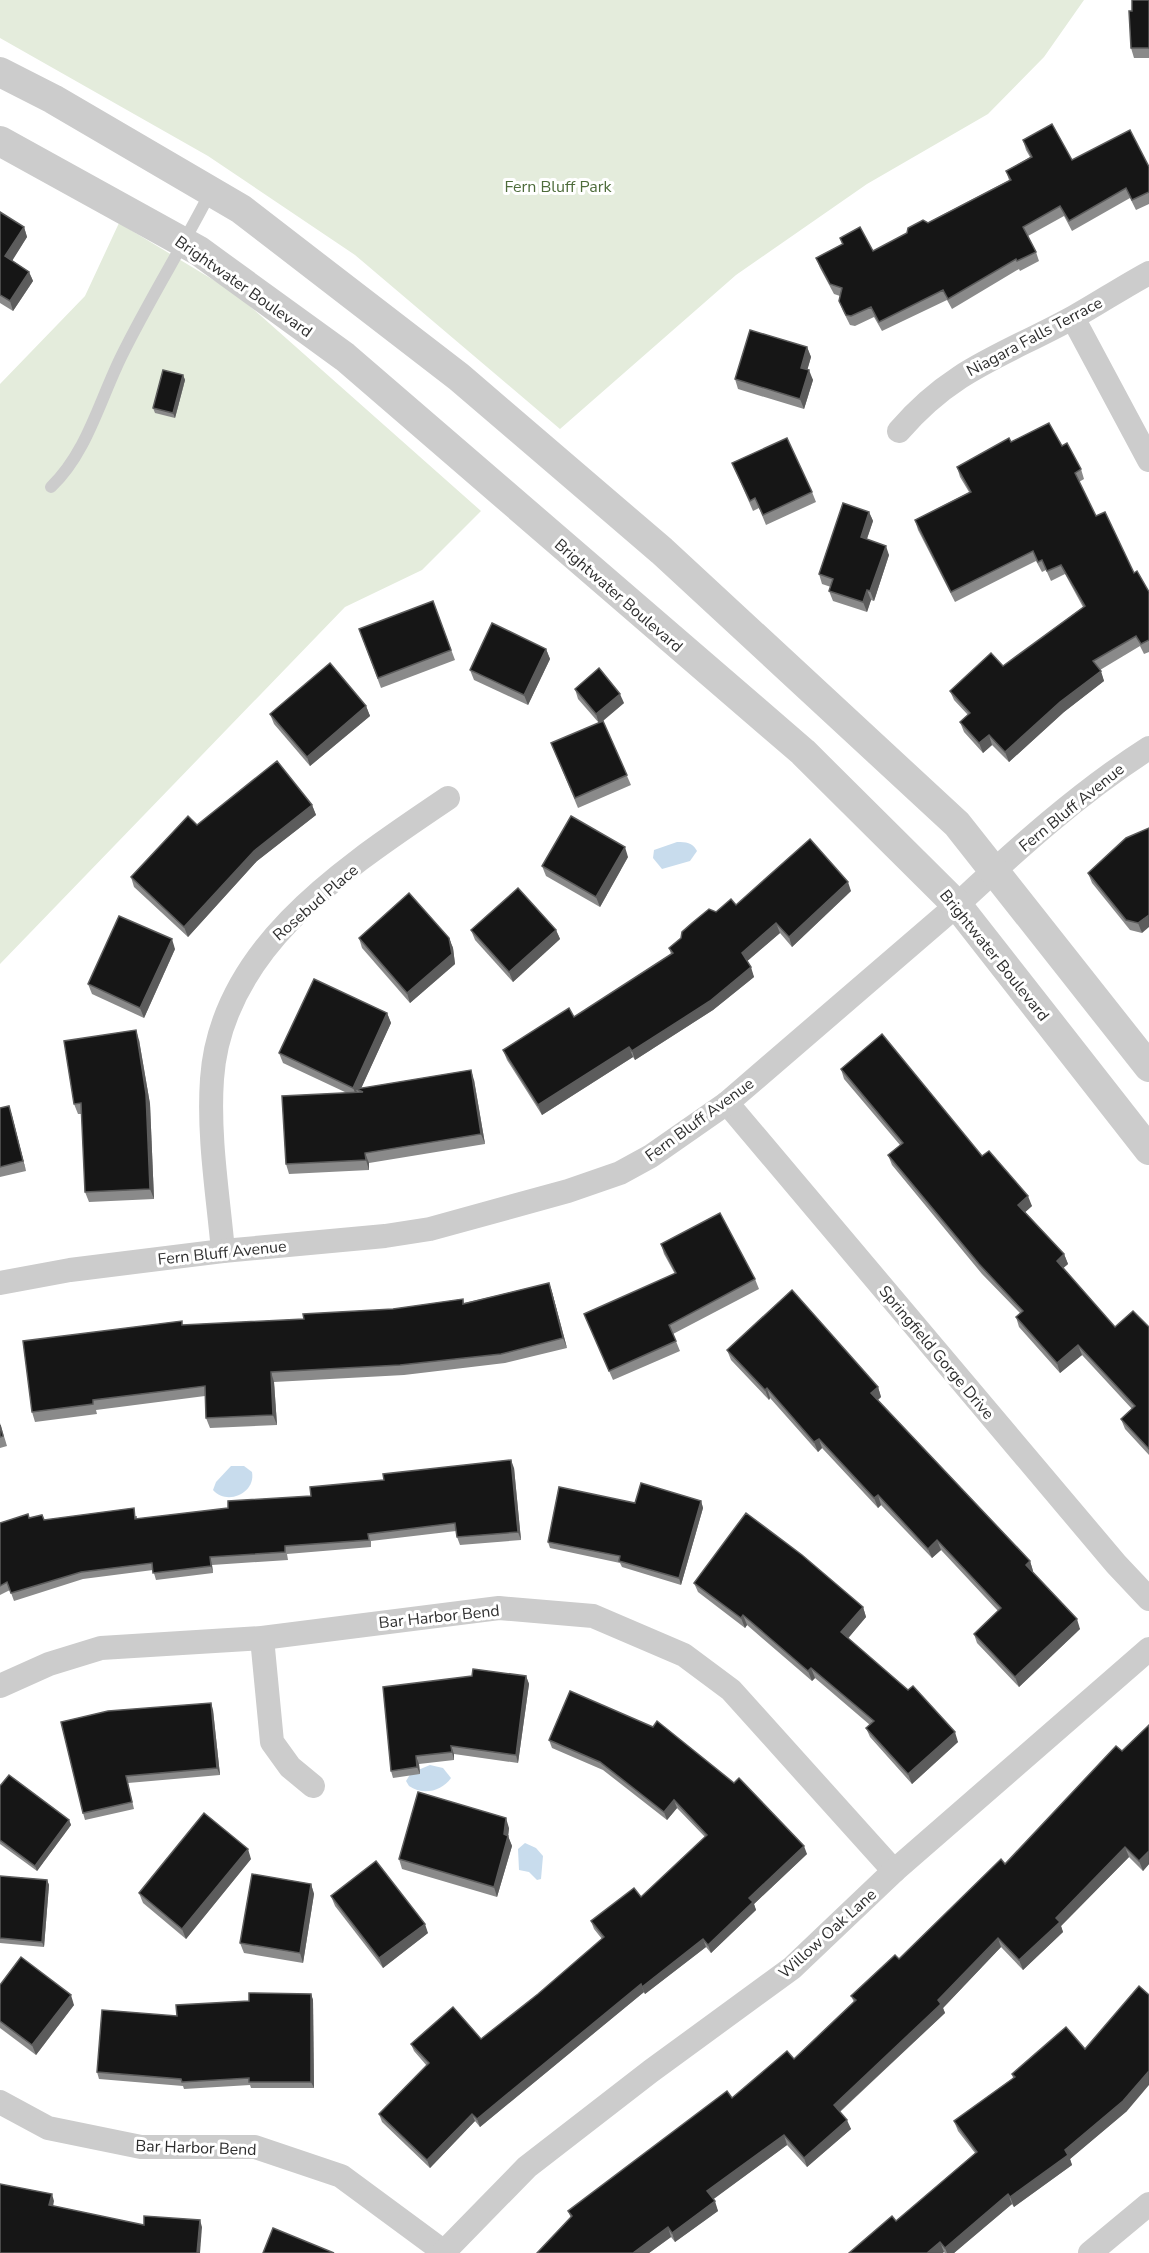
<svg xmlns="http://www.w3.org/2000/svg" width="1149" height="2253" font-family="'Nunito Sans',sans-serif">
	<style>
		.green { fill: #e4ecdc }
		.water { fill: #c8dced }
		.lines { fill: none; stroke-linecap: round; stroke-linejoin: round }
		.service { stroke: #ccc; stroke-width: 12 }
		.minor { stroke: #ccc; stroke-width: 24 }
		.tertiary { stroke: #ccc; stroke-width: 30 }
		.wall { fill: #8a8a8a }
		.shaded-wall { fill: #5c5c5c }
		.building { fill: #161616; stroke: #5c5c5c; stroke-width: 1.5 }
		.labels { text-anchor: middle; stroke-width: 6; stroke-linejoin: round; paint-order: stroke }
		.park-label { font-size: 16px; fill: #4e6c3b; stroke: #fff }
		.street-label { font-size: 16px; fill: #2f2f2f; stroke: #fff }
	</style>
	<rect width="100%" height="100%" fill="#fff"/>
	<!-- green -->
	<g class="green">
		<path d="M0,0H1084L1044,57L988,114L867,184L736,275L560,429L355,255L208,156L0,38Z"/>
		<path d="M119,223L235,293L481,511L422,570L345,607L0,964V384L85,296Z"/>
	</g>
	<!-- water -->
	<g class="water">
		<path d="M677,842C686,842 692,842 697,851L690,861L662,869L653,858L654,850Z"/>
		<path d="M231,1466H244L252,1472C256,1493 227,1506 213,1490L216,1482Z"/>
		<path d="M430,1765L443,1768L451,1778C442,1791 423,1796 409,1786L406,1781L411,1773Z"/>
		<path d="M525,1843L536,1848L543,1856L541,1879L537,1880L529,1872L519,1870L518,1849Z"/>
	</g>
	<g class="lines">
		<!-- service -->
		<path class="service" d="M51,487C87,453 100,399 122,355C149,300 183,246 211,191"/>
		<!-- minor -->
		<g class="minor">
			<path d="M1073,318L1149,460"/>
			<path d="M899,431C953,368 1005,355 1074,317C1099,303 1123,287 1149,273"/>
			<path d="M727,1103L1116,1564L1149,1599"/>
			<path d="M223,1251C218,1195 208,1136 212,1079C221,946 348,866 448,798"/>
			<path d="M0,1283L70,1270L223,1251L385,1236L430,1229L568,1191L620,1173L651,1156L727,1103L957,905C1017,849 1080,792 1149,748"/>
			<path d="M262,1638L272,1742L290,1767L313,1786"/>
			<path d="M0,1686L49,1664L101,1648L262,1638L499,1608L593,1616L684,1655L731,1690L894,1871"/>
			<path d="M0,2102L48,2128L141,2147H255L341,2176L444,2252"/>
			<path d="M443,2253L527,2167L651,2071L792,1968L894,1871L1149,1649"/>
			<path d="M1090,2253L1149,2204"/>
		</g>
		<!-- tertiary -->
		<g class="tertiary">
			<path d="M0,72L53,99L241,209L459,377L662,551L957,824L1149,1067"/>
			<path d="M0,141L199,251L345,357L803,752L957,905L1149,1150"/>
		</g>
	</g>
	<!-- wall -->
	<g class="wall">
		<path d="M1149,0V58H1134L1131,48L1132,11Z"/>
		<path d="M1023,140L1072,160L1149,167V204L1136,210L1130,198L1072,231L1064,216L1028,236L1036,252L1039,261L1020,271L1019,269L952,309L947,300L882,331L874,317L855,326L850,325L843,311L839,301L840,296L834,294L820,268L816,258L842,244L840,238L873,251L1009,180L1006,171L1030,157L1026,150Z"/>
		<path d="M0,212L24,227L27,237L12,260L29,272L33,281L13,311L0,303Z"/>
		<path d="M807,347L811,357L807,370L813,380L804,409L738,389L735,379Z"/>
		<path d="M183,375L185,380L175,418L155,413L153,408Z"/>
		<path d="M1011,442L1062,446L1081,469L1084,479L1079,482L1096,516L1134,573L1149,592V652L1144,654L1140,646L1100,670L1104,681L1064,712L1009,762L992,745L983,753L964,732L960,722L968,715L954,700L950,691L1003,666L1083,607L1065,574L1051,581L1046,570L1042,572L1036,561L955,602L918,530L915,520L969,492L960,477L957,467Z"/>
		<path d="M732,463L812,492L816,502L766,525L759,508L753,511Z"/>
		<path d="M869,512L873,521L867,539L889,555L874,601L871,600L867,612L833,601L829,591L831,587L822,584L819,574Z"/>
		<path d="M433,601L455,660L381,688L359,629Z"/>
		<path d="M546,649L550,659L528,705L474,680L470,670Z"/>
		<path d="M575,689L624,703L603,721L631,785L578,808L551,743L599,723L578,699Z"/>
		<path d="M366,706L370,716L310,766L274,724L270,714Z"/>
		<path d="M312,805L316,815L257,861L188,937L134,887L131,877L197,825Z"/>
		<path d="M1126,838L1142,933L1130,930L1092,883L1088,873Z"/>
		<path d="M628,857L600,907L546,876L542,866Z"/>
		<path d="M851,891L792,947L780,933L747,961L754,977L713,1010L635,1060L633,1057L542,1115L507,1060L503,1050L574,1017L671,954L669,948L716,912L736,905Z"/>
		<path d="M471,930H556L560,939L513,982L475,940Z"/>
		<path d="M359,938H449L453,948L455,964L410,1003L362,948Z"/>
		<path d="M175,949L144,1018L92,994L88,984Z"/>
		<path d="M387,1013L391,1023L361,1088L474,1080L485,1144L369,1163V1170L289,1174L286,1164L347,1093L283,1063L279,1053Z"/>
		<path d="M139,1040L150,1104L154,1199L89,1202L85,1192L82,1114H78L74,1104Z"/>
		<path d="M841,1069L982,1156L1032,1206L1025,1212L1064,1254L1068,1264L1063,1268L1115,1327H1149V1455L1125,1429L1121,1419L1132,1409L1082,1355L1060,1373L1019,1327L1016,1317L1020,1313L982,1274L892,1165L888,1155L900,1145L844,1079Z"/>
		<path d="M9,1106L12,1116L26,1171L0,1177V1108Z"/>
		<path d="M661,1244L755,1279L759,1289L673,1334L680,1351L613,1380L584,1314L675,1274L664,1254Z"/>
		<path d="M549,1283L552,1292L567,1348L505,1363L404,1375L274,1382L277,1425L210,1428L206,1418L205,1396L96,1410L97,1414L35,1422L32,1412L183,1325L304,1319L393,1309L463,1299L464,1303Z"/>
		<path d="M727,1350L878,1387L881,1397L878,1400L1030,1561L1033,1571L1032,1572L1080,1629L1019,1687L977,1643L974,1634L998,1611L941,1550L932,1558L881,1505L878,1508L822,1448L818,1452L770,1398L769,1400L731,1360Z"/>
		<path d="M0,1423L7,1446L0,1448Z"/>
		<path d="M514,1468L521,1540L460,1545L457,1537L456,1531L371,1541V1547L287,1554L288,1560L212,1565L213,1573L156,1580L153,1570L83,1579L14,1601L10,1590L0,1595V1523L29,1518L44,1520L137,1516V1519L228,1508Z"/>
		<path d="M701,1501L703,1508L681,1585L622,1567L620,1563L550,1548L548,1542L635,1503Z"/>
		<path d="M694,1583L863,1607L866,1617L848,1638L958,1742L912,1784L870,1737L866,1728L870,1725L815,1678L812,1681L747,1625L745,1628L698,1592Z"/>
		<path d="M526,1676L529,1684L518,1763L454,1754V1760L419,1764L420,1774L393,1778L391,1771Z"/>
		<path d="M570,1691L807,1854L754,1904L756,1910L711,1953L706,1947L645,1994L644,1992L480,2127L475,2121L430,2168L382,2122L379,2114L427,2066L414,2051L411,2044L481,2039L538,1994L602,1939L594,1929L591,1921L641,1897L705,1837L677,1808L667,1820L603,1770L552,1748L549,1740Z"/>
		<path d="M213,1710L220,1775L128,1783L134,1809L85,1820L83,1813L61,1722Z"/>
		<path d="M1149,1725V1864L1143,1871L1129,1857L1061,1926L1063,1932L1023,1970L1001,1947L943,2008L945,2013L840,2112L851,2129L807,2167L787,2145L713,2199L718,2211L675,2242L671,2237L649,2253H537L571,2218L568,2211L732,2098L794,2059L854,2002L851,1996L899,1959L1005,1864Z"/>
		<path d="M0,1786L69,1820L71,1825L37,1871L0,1844Z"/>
		<path d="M509,1828L508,1836L512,1846L497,1897L402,1869L399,1859Z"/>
		<path d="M251,1859L186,1939L143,1903L139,1893Z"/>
		<path d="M0,1876L47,1880L49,1885L44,1947L0,1943Z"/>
		<path d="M311,1884L314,1894L303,1963L244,1953L240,1943Z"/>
		<path d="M331,1896L428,1933L383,1968L335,1906Z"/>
		<path d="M0,1985L74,2005L36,2055L0,2028Z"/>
		<path d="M311,1994L313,2000L314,2088H251L250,2085L184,2089L183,2086L99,2079L97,2072L177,2016L249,2001Z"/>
		<path d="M1012,2074L1127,2111L1070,2159L1072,2165L1014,2207L1012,2204L954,2253H945L896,2221L975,2153L958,2131L954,2121L1013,2078Z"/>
	</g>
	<!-- shaded-wall -->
	<g class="shaded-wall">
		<path d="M24,227L27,237L9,266L5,256Z"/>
		<path d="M29,272L33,281L13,311L10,301Z"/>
		<path d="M807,347L811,357L805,378L801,368Z"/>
		<path d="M809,370L813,380L804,409L800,399Z"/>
		<path d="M183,375L185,380L175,418L173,413Z"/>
		<path d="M869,512L873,521L864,547L861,537Z"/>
		<path d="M886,546L889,555L874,601L870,591Z"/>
		<path d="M867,590L871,600L867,612L863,602Z"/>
		<path d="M546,649L550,659L528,705L524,695Z"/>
		<path d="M1101,671L1104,681L1064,712L1009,762L1005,752L1060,702Z"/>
		<path d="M620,694L624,703L599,724L596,714Z"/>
		<path d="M366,706L370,716L310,766L307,757Z"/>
		<path d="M989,735L992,745L983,753L979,743Z"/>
		<path d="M312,805L316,815L257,861L188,937L184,927L254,851Z"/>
		<path d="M625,847L628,857L600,907L596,897Z"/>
		<path d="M848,882L851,891L792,947L789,937Z"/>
		<path d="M1149,915V927L1142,933L1138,923Z"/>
		<path d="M776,923L780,933L745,963L742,953Z"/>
		<path d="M556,930L560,939L513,982L509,972Z"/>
		<path d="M449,938L453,948L455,964L410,1003L407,993Z"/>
		<path d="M172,939L175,949L144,1018L140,1008Z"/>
		<path d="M751,967L754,977L713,1010L635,1060L632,1051Z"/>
		<path d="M387,1013L391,1023L360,1091L356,1089L358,1095L357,1097L353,1088Z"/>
		<path d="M136,1030L139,1040L150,1104L154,1199L150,1189Z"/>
		<path d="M629,1047L633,1057L542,1115L538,1105Z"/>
		<path d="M471,1070L474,1080L485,1144L481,1134Z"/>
		<path d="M9,1106L12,1116L26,1171L23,1161Z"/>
		<path d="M365,1153L369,1163V1170L366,1160Z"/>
		<path d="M1028,1196L1032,1206L1022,1215L1018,1205Z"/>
		<path d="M1064,1254L1068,1264L1060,1271L1057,1261Z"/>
		<path d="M549,1283L552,1292L567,1348L563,1338Z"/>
		<path d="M1078,1345L1082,1355L1060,1373L1057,1363Z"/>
		<path d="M271,1372L274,1382L277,1425L273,1415Z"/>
		<path d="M878,1387L881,1397L874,1403L871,1393Z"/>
		<path d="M767,1388L770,1398L769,1400L765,1390Z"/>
		<path d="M819,1439L822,1448L818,1452L814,1442Z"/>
		<path d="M511,1460L514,1468L521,1540L518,1532Z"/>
		<path d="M878,1495L881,1505L878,1508L874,1498Z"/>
		<path d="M701,1501L703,1508L681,1585L679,1578Z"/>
		<path d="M937,1540L941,1550L932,1558L928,1549Z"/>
		<path d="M210,1557L212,1565L213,1573L211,1566Z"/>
		<path d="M1030,1561L1033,1571L1029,1575L1026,1565Z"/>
		<path d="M863,1607L866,1617L845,1642L841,1632Z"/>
		<path d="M743,1615L747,1625L745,1628L741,1618Z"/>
		<path d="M1077,1619L1080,1629L1019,1687L1015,1677Z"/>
		<path d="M811,1668L815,1678L812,1681L808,1671Z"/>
		<path d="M526,1676L529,1684L518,1763L516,1755Z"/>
		<path d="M211,1703L213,1710L220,1775L217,1768Z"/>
		<path d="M955,1732L958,1742L912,1784L908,1774Z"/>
		<path d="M451,1746L454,1754V1760L452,1752Z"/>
		<path d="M416,1756L419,1764L420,1774L417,1767Z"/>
		<path d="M674,1800L677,1808L667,1820L664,1812Z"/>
		<path d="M506,1818L509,1828L508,1837V1836L512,1846L497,1897L494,1887Z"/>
		<path d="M69,1820L71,1825L37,1871L35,1866Z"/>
		<path d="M804,1846L807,1854L754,1904L756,1910L711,1953L708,1945L749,1898Z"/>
		<path d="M1125,1847L1129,1857L1061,1926L1063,1932L1023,1970L1019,1960L1056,1918Z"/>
		<path d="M248,1849L251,1859L186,1939L182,1929Z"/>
		<path d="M1149,1851V1864L1143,1871L1139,1861Z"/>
		<path d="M47,1880L49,1885L44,1947L42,1942Z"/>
		<path d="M311,1884L314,1894L303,1963L300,1953Z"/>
		<path d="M425,1924L428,1933L383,1968L379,1958Z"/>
		<path d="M998,1938L1001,1947L943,2008L945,2013L837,2114L834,2105Z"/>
		<path d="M703,1939L706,1947L645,1994L642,1987Z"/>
		<path d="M641,1984L644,1992L480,2127L477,2119Z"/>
		<path d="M311,1994L313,2000L314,2088L311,2082Z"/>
		<path d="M71,1995L74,2005L36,2055L32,2045Z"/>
		<path d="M1149,2071V2085L1127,2111L1070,2159L1072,2165L1014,2207L1010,2197L1065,2150Z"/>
		<path d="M472,2114L475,2121L430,2168L427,2160Z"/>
		<path d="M847,2120L851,2129L807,2167L804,2158Z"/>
		<path d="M784,2135L787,2145L711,2201L707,2191Z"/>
		<path d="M52,2194L54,2201L52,2212L49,2205Z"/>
		<path d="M1008,2194L1012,2204L954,2253H947L945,2248Z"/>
		<path d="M715,2201L718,2211L675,2242L672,2233Z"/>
		<path d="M200,2220L202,2227L200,2253H197Z"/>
		<path d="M668,2227L671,2237L649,2253H633Z"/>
		<path d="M940,2242L944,2252L943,2253H927Z"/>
	</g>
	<!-- building -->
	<g class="building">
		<path d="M1132,0H1149V48H1131L1129,11H1132Z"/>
		<path d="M1052,124L1072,160L1130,130L1149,167V192L1132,200L1126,188L1069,221L1060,206L1023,227L1036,252L1017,261L1016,259L948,299L943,290L879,322L871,307L851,316L846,315L839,301L842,288L830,284L816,258L843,244L840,238L860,227L873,251L907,233L908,228L923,220L928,223L1011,180L1006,171L1032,157L1023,140Z"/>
		<path d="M0,212L24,227L5,256L29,272L10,301L0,295Z"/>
		<path d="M750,330L807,347L801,368L809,370L800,399L735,379Z"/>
		<path d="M163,370L183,375L173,413L153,408Z"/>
		<path d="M1049,423L1062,446L1067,443L1081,469L1075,473L1096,516L1105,512L1134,573L1137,571L1149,592V640L1141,644L1136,636L1093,661L1101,671L1060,702L1005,752L989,735L979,743L960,722L970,713L950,691L991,653L1003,666L1085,606L1061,565L1047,571L1042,560L1038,562L1033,551L951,592L915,520L971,492L957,467L1009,438L1011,442Z"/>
		<path d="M787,438L812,492L763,515L755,498L750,501L732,463Z"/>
		<path d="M843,503L869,512L861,537L886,546L870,591L867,590L863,602L829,591L833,579L819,574Z"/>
		<path d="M433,601L451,650L378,678L359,629Z"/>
		<path d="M492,623L546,649L524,695L470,670Z"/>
		<path d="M330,663L366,706L307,757L270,714Z"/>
		<path d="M599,668L620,694L596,714L575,689Z"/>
		<path d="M603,721L627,775L575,798L551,743Z"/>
		<path d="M277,761L312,805L254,851L184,927L131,877L188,816L197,825Z"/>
		<path d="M571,816L625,847L596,897L542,866Z"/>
		<path d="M1149,828V915L1138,923L1126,920L1088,873L1126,838Z"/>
		<path d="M810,839L848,882L789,937L776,923L742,953L751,967L710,1001L632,1051L629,1047L538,1105L503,1050L569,1008L574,1017L673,953L669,948L681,938L682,932L692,923L709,909L716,912L731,899L736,905Z"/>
		<path d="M518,888L556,930L509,972L471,930Z"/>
		<path d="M409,893L449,938L452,954L407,993L359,938Z"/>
		<path d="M119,916L172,939L140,1008L88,984Z"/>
		<path d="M314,979L387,1013L353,1088L279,1053Z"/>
		<path d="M136,1030L146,1094L150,1189L85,1192L81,1103L74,1104L64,1041Z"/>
		<path d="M882,1034L982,1156L989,1151L1028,1196L1018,1205L1064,1254L1057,1261L1115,1327L1133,1311L1149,1327V1449L1121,1419L1135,1406L1078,1345L1057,1363L1016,1317L1023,1311L979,1264L888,1155L903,1143L841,1069Z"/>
		<path d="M471,1070L481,1134L365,1153L366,1160L286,1164L282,1096L363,1092L356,1089Z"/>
		<path d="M9,1106L23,1161L0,1167V1108Z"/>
		<path d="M720,1213L755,1279L669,1325L676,1341L609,1371L584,1314L676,1273L661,1244Z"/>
		<path d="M549,1283L563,1338L501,1354L400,1365L271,1372L273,1415L206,1418L205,1386L93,1400V1404L32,1412L23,1341L182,1321V1325L304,1319L303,1314L393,1309L463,1299V1304Z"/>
		<path d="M792,1290L878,1387L871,1393L1030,1561L1026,1565L1077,1619L1015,1677L974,1634L1001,1608L937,1540L928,1549L878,1495L874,1498L819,1439L814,1442L767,1388L765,1390L727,1350Z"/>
		<path d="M0,1425L3,1436L0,1437Z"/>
		<path d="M511,1460L518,1532L457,1537L455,1523L368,1534L369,1540L285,1546V1552L210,1557L211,1566L153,1573L152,1563L81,1572L11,1593L7,1582L0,1586V1523L28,1514L29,1518L42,1515L44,1520L134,1508L135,1519L228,1508V1501L311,1496L310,1487L384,1480L383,1474Z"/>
		<path d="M641,1483L701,1501L679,1578L619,1561L620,1556L548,1542L559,1487L635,1503Z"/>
		<path d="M746,1513L802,1555L863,1607L841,1632L908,1690L913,1686L955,1732L908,1774L866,1728L874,1721L811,1668L808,1671L743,1615L741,1618L694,1583Z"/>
		<path d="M473,1669L526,1676L516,1755L451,1746L452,1752L416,1756L417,1767L391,1771L383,1687L472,1676Z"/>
		<path d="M570,1691L653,1727L657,1721L734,1783L739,1778L804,1846L749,1898L753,1902L708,1945L703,1939L642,1987L641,1984L477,2119L472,2114L427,2160L379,2114L429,2063L411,2044L453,2007L481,2039L538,1994L604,1937L591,1921L634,1888L641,1897L707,1835L674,1800L664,1812L600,1762L549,1740Z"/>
		<path d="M211,1703L217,1768L126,1776L132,1802L83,1813L61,1722L108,1711Z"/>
		<path d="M1149,1725V1851L1139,1861L1125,1847L1056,1918L1060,1922L1019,1960L998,1938L938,2000L941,2004L834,2105L847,2120L804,2158L784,2135L707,2191L715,2201L672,2233L668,2227L633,2253H537L572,2216L568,2211L727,2091L732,2098L787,2051L794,2059L856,2000L851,1996L895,1955L899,1959L1001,1859L1005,1864L1116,1746L1122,1751Z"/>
		<path d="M9,1775L69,1820L35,1866L0,1840V1786Z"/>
		<path d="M418,1792L506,1818L504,1834L508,1836L494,1887L399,1859Z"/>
		<path d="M204,1813L248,1849L182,1929L139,1893Z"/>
		<path d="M376,1861L425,1924L379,1958L331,1896Z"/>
		<path d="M252,1874L311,1884L300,1953L240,1943Z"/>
		<path d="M0,1876L47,1880L42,1942L0,1938Z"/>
		<path d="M21,1957L71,1995L32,2045L0,2021V1985Z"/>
		<path d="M1139,1986L1149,1995V2071L1123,2101L1065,2150L1068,2155L1010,2197L1008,2194L945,2248L940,2242L927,2253H849L892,2216L896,2221L977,2152L954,2121L1015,2077L1012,2074L1066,2027L1085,2049Z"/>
		<path d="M249,1993L311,1994V2082H249V2078L182,2082L181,2079L97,2072L102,2010L177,2016L176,2005L249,2001Z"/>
		<path d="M0,2184L52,2194L49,2205L144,2225V2216L200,2220L197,2253H0Z"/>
		<path d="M273,2228L334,2253H263Z"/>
	</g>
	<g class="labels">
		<!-- park labels -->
		<g class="park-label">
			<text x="558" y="192">Fern Bluff Park</text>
		</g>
		<!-- street labels -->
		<g class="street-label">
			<text transform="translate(244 286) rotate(35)" y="6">Brightwater Boulevard</text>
			<text transform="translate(1034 336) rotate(-28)" y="6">Niagara Falls Terrace</text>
			<text transform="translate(619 595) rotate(41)" y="6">Brightwater Boulevard</text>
			<text transform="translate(1071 807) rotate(-39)" y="6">Fern Bluff Avenue</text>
			<text transform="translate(315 902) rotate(-41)" y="6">Rosebud Place</text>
			<text transform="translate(995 955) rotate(51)" y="6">Brightwater Boulevard</text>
			<text transform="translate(699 1119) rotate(-36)" y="6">Fern Bluff Avenue</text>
			<text transform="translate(222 1252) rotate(-6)" y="6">Fern Bluff Avenue</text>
			<text transform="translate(937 1352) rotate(50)" y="6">Springfield Gorge Drive</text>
			<text transform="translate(439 1616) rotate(-6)" y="6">Bar Harbor Bend</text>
			<text transform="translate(827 1933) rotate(-42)" y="6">Willow Oak Lane</text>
			<text transform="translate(196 2147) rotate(2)" y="6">Bar Harbor Bend</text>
		</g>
	</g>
</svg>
